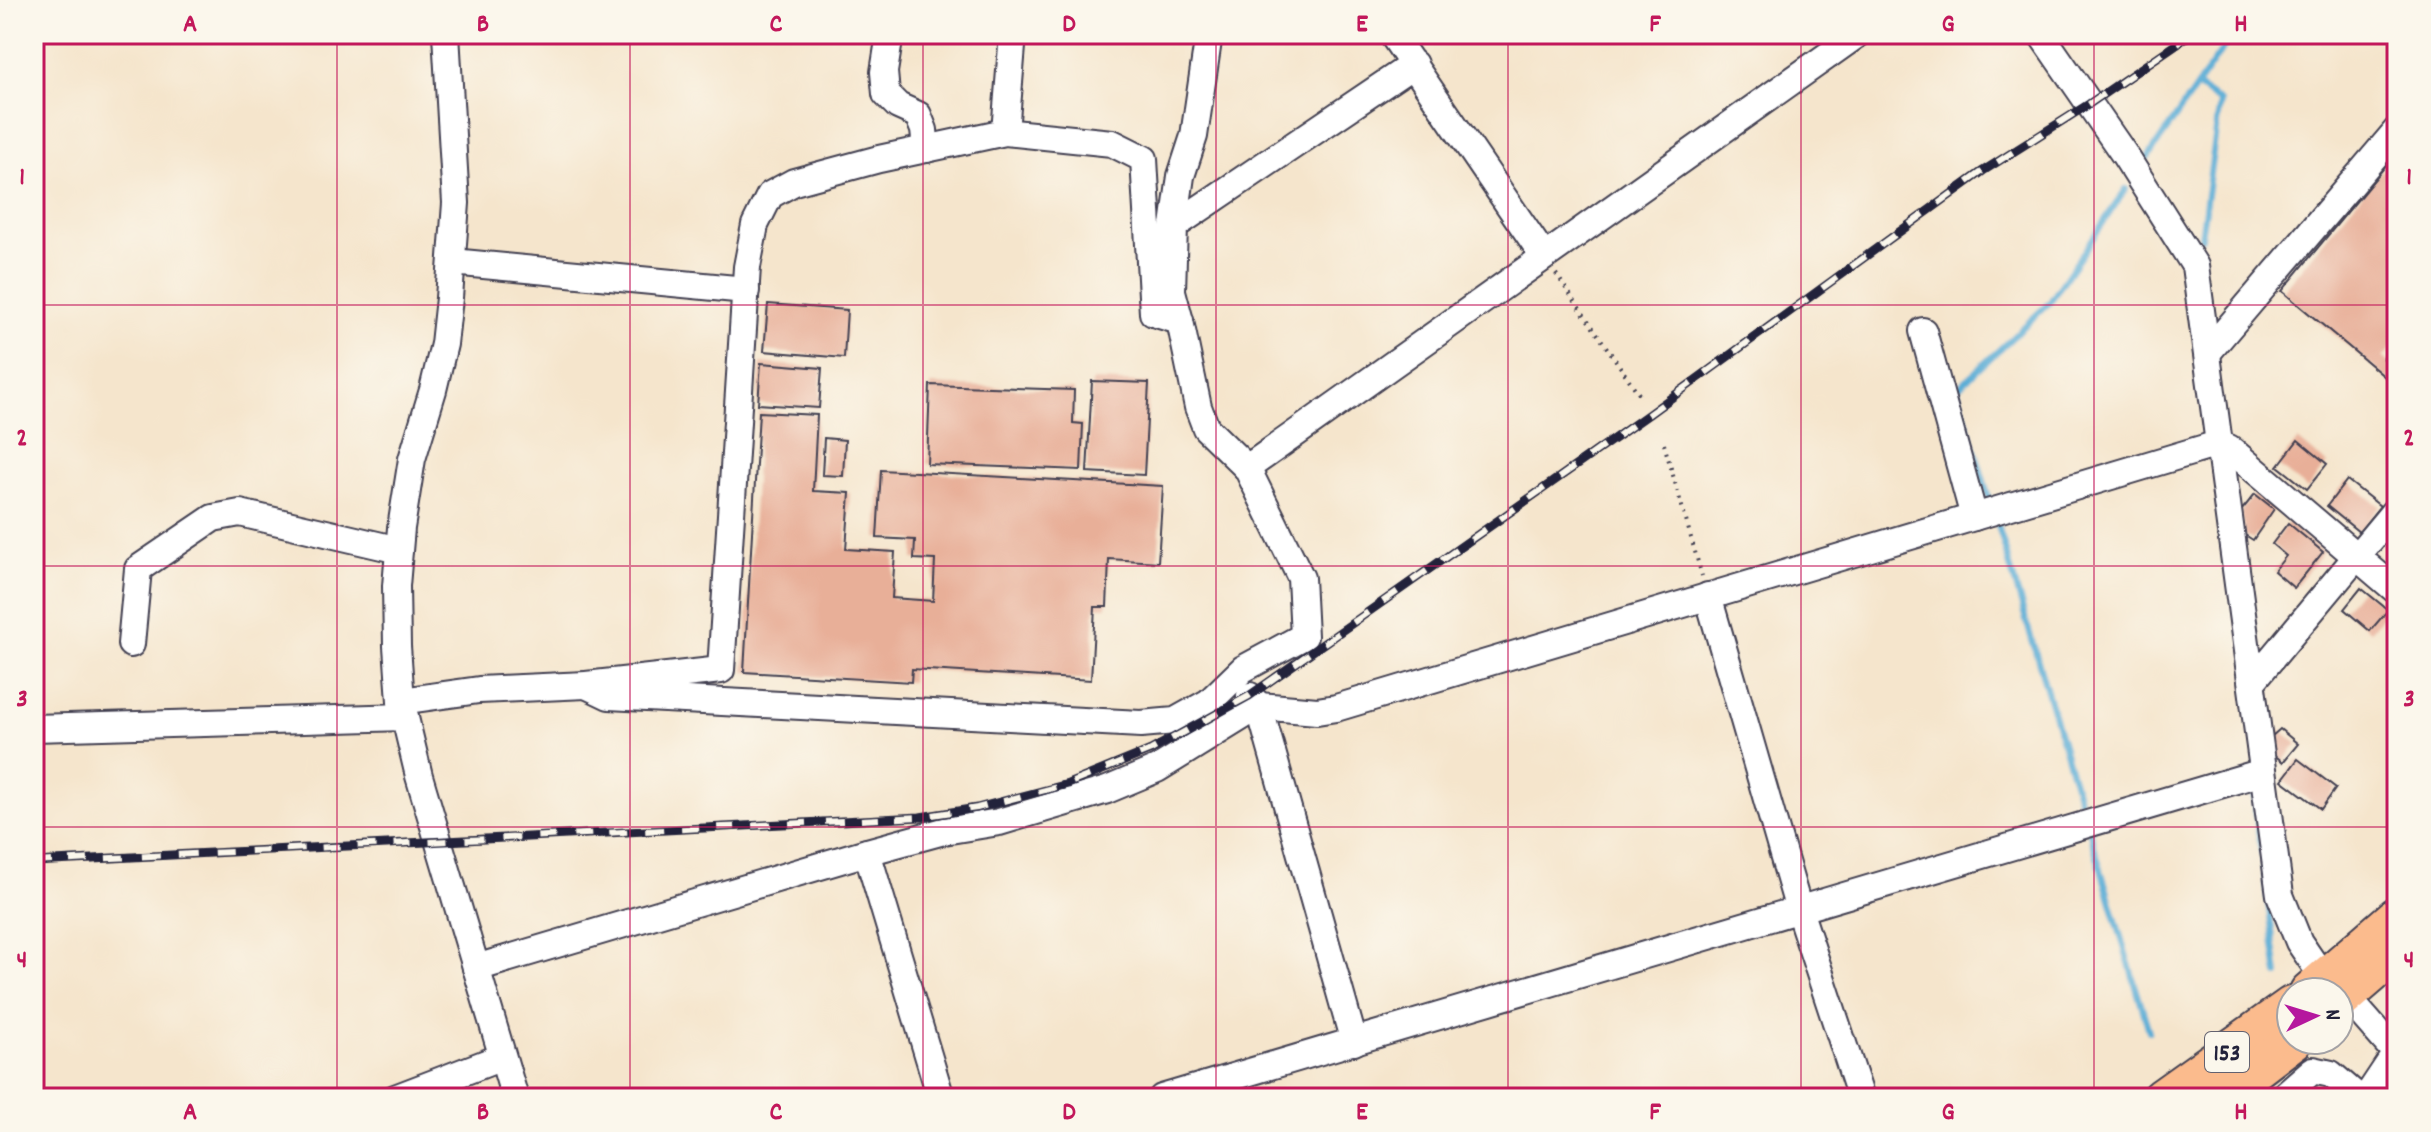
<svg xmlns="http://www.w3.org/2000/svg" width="2431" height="1132" font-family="Dekko,sans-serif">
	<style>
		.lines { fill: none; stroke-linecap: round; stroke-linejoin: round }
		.stream { stroke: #5badd6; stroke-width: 6 }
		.building { fill: #e8af98 }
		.minor-casing { stroke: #423f51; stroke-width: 30 }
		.highway-casing { stroke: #423f51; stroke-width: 42 }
		.path { stroke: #423f51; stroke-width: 4; stroke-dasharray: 2 6; stroke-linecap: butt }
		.minor { stroke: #fff; stroke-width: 26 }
		.highway { stroke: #fbbb8d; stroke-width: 38 }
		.rail-casing { stroke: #22223b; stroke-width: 9 }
		.rail { stroke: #fbf7ec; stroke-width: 6; stroke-dasharray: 18; stroke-linecap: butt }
		.grid { fill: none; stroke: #c2185b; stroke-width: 2; stroke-opacity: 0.55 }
		.labels { text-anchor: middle; stroke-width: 6; stroke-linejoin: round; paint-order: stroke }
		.shield { fill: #fbf7ec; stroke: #636270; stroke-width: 2 }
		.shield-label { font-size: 24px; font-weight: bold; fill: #22223b }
		.neatline { fill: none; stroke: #c2185b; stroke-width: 3 }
		.grid-label { font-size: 26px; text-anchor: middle; font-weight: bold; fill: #c2185b }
	</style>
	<rect width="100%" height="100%" fill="#fbf7ec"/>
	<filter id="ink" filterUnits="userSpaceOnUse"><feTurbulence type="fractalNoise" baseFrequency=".0125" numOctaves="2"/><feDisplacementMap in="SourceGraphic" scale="16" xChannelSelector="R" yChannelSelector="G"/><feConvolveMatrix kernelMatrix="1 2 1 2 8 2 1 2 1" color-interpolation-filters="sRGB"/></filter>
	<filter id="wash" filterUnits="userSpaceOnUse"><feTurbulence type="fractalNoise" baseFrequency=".006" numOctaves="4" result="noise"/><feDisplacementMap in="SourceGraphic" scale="32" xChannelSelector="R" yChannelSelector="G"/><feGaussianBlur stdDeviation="1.8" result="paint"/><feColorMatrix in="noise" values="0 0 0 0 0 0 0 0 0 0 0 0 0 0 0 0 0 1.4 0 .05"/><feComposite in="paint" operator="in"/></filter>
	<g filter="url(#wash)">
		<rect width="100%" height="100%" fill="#f5e5cc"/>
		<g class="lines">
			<!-- stream -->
			<g class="stream">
				<path d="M2147,159L2197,86"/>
				<path d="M2201,237L2220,102L2197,86L2233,34"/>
				<path d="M1991,505L1957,389L2049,303L2126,189"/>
				<path d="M1996,519L2085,819"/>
				<path d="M2252,785L2278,975"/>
				<path d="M2089,829L2149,1031"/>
			</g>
		</g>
		<g id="blocks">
			<!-- building -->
			<g class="building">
				<path d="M2397,152V341L2383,358L2397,369V387L2282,291Z"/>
				<path d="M768,304L847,310L844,358L764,351Z"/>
				<path d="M761,363L822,368L819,408L758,404Z"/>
				<path d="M1092,381L1149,383L1144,475L1087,472Z"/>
				<path d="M930,385L1074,390L1073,423L1083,424L1081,470L927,464Z"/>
				<path d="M759,412L817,415L813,491L850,493L846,549L895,552L892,598L933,601L935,560L914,559L915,540L877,538L881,470L1163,486L1158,562L1109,559L1107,607H1095L1091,680L912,669L911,682L744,672Z"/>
				<path d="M824,438L845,440L843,476L822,475Z"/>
				<path d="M2298,440L2327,464L2307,489L2278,466Z"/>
				<path d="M2347,480L2380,506L2359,532L2327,506Z"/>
				<path d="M2255,494L2274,509L2253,540L2245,535L2241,511Z"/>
				<path d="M2288,523L2323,552L2294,588L2274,571L2286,556L2272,544Z"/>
				<path d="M2361,588L2388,610L2370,631L2344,609Z"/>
				<path d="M2280,729L2298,744L2283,762L2272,753L2271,737Z"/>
				<path d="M2298,759L2336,788L2321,809L2282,780Z"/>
			</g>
		</g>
	</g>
	<g filter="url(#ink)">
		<use href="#blocks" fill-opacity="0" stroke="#423f51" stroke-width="2"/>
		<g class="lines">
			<defs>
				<g id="minor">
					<path d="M446,34L456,203L449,298L444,344L433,390L412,459L401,528L396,586L397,646L401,701L419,776L515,1098"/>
					<path d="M890,34L884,72L886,94L898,106L918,115L924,130L926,149"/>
					<path d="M1392,34L1543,255"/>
					<path d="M2041,34L2124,154L2195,266L2280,895L2299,942L2325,980"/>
					<path d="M1005,132L1013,34"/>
					<path d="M1174,226L1181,176L1194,136L1209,34"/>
					<path d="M452,262L746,290"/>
					<path d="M1180,321L1172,291L1174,226L1414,64"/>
					<path d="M1923,331L1974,517"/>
					<path d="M2208,352L2397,130"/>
					<path d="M1708,596L1799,910L1861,1098"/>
					<path d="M131,644L138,569L213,518L240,513L399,550"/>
					<path d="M2252,682L2397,508"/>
					<path d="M586,685L609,696L1141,724L1175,721L1209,702L1243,669L1304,636L1301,578L1247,468L1858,34"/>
					<path d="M1250,696L1259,706L1354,1042"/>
					<path d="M401,701L479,690L586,685L721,670L747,267L755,225L770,195L794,182L879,159L1005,132L1112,143L1144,159L1153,313L1180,321L1198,407L1206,428L1247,468"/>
					<path d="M34,728L405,717"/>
					<path d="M867,852L941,1098"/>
					<path d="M476,968L867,852L944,831L999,822L1107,790L1157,769L1259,706L1317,711L1336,708L2218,444L2229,448L2397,591"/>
					<path d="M2346,996L2396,1053L2366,1098"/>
					<path d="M395,1098L502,1057"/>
					<path d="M1162,1098L2263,772"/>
					<path d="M2281,1098L2313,1070L2331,1074L2359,1098"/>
				</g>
				<g id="highway">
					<path d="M2309,992L2397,916"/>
					<path d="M2339,1002L2397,952"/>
					<path d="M2162,1098L2291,1006"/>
					<path d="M2218,1098L2294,1040"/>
				</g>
			</defs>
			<!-- minor casing -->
			<use href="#minor" class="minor-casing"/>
			<!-- highway casing -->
			<use href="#highway" class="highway-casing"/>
			<!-- path -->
			<g class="path">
				<path d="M1556,274L1641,397"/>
				<path d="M1664,444L1702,576"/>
			</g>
			<!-- minor -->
			<use href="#minor" class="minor"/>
			<!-- highway -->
			<use href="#highway" class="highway"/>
			<defs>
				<path id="rail" d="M34,862L920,817L977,808L1068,784L1151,750L1249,696L1649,414L1983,171L2089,104L2191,34"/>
			</defs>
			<!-- rail casing -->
			<use href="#rail" class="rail-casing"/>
			<!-- rail -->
			<use href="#rail" class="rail"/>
		</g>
	</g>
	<!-- grid -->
	<path class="grid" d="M337,34V1098M630,34V1098M923,34V1098M1216,34V1098M1508,34V1098M1801,34V1098M2094,34V1098M34,305H2397M34,566H2397M34,827H2397"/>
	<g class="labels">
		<!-- shield labels -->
		<rect class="shield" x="2205" y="1032" width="44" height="40" rx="6"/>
		<g class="shield-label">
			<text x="2227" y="1060">153</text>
		</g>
	</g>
	<!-- margin -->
	<rect width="2431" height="1132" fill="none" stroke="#fbf7ec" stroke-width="88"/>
	<!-- north arrow -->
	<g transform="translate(2315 1016) rotate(86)"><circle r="38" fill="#fbf7ec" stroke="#a4a2a5" stroke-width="2"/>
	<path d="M0-6L14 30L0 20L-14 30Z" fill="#b5179e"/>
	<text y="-12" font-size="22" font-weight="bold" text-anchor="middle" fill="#22223b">N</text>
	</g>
	<rect x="44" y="44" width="2343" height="1044" class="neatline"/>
	<g class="grid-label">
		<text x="190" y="31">A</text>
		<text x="483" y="31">B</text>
		<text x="776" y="31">C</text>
		<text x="1069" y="31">D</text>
		<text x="1362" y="31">E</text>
		<text x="1655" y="31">F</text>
		<text x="1948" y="31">G</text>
		<text x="2241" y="31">H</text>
		<text x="22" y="184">1</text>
		<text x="2409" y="184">1</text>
		<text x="22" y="445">2</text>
		<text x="2409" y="445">2</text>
		<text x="22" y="706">3</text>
		<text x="2409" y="706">3</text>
		<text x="22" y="967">4</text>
		<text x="2409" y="967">4</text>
		<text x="190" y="1119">A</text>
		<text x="483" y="1119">B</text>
		<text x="776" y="1119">C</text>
		<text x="1069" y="1119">D</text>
		<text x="1362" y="1119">E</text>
		<text x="1655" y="1119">F</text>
		<text x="1948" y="1119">G</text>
		<text x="2241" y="1119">H</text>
	</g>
</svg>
